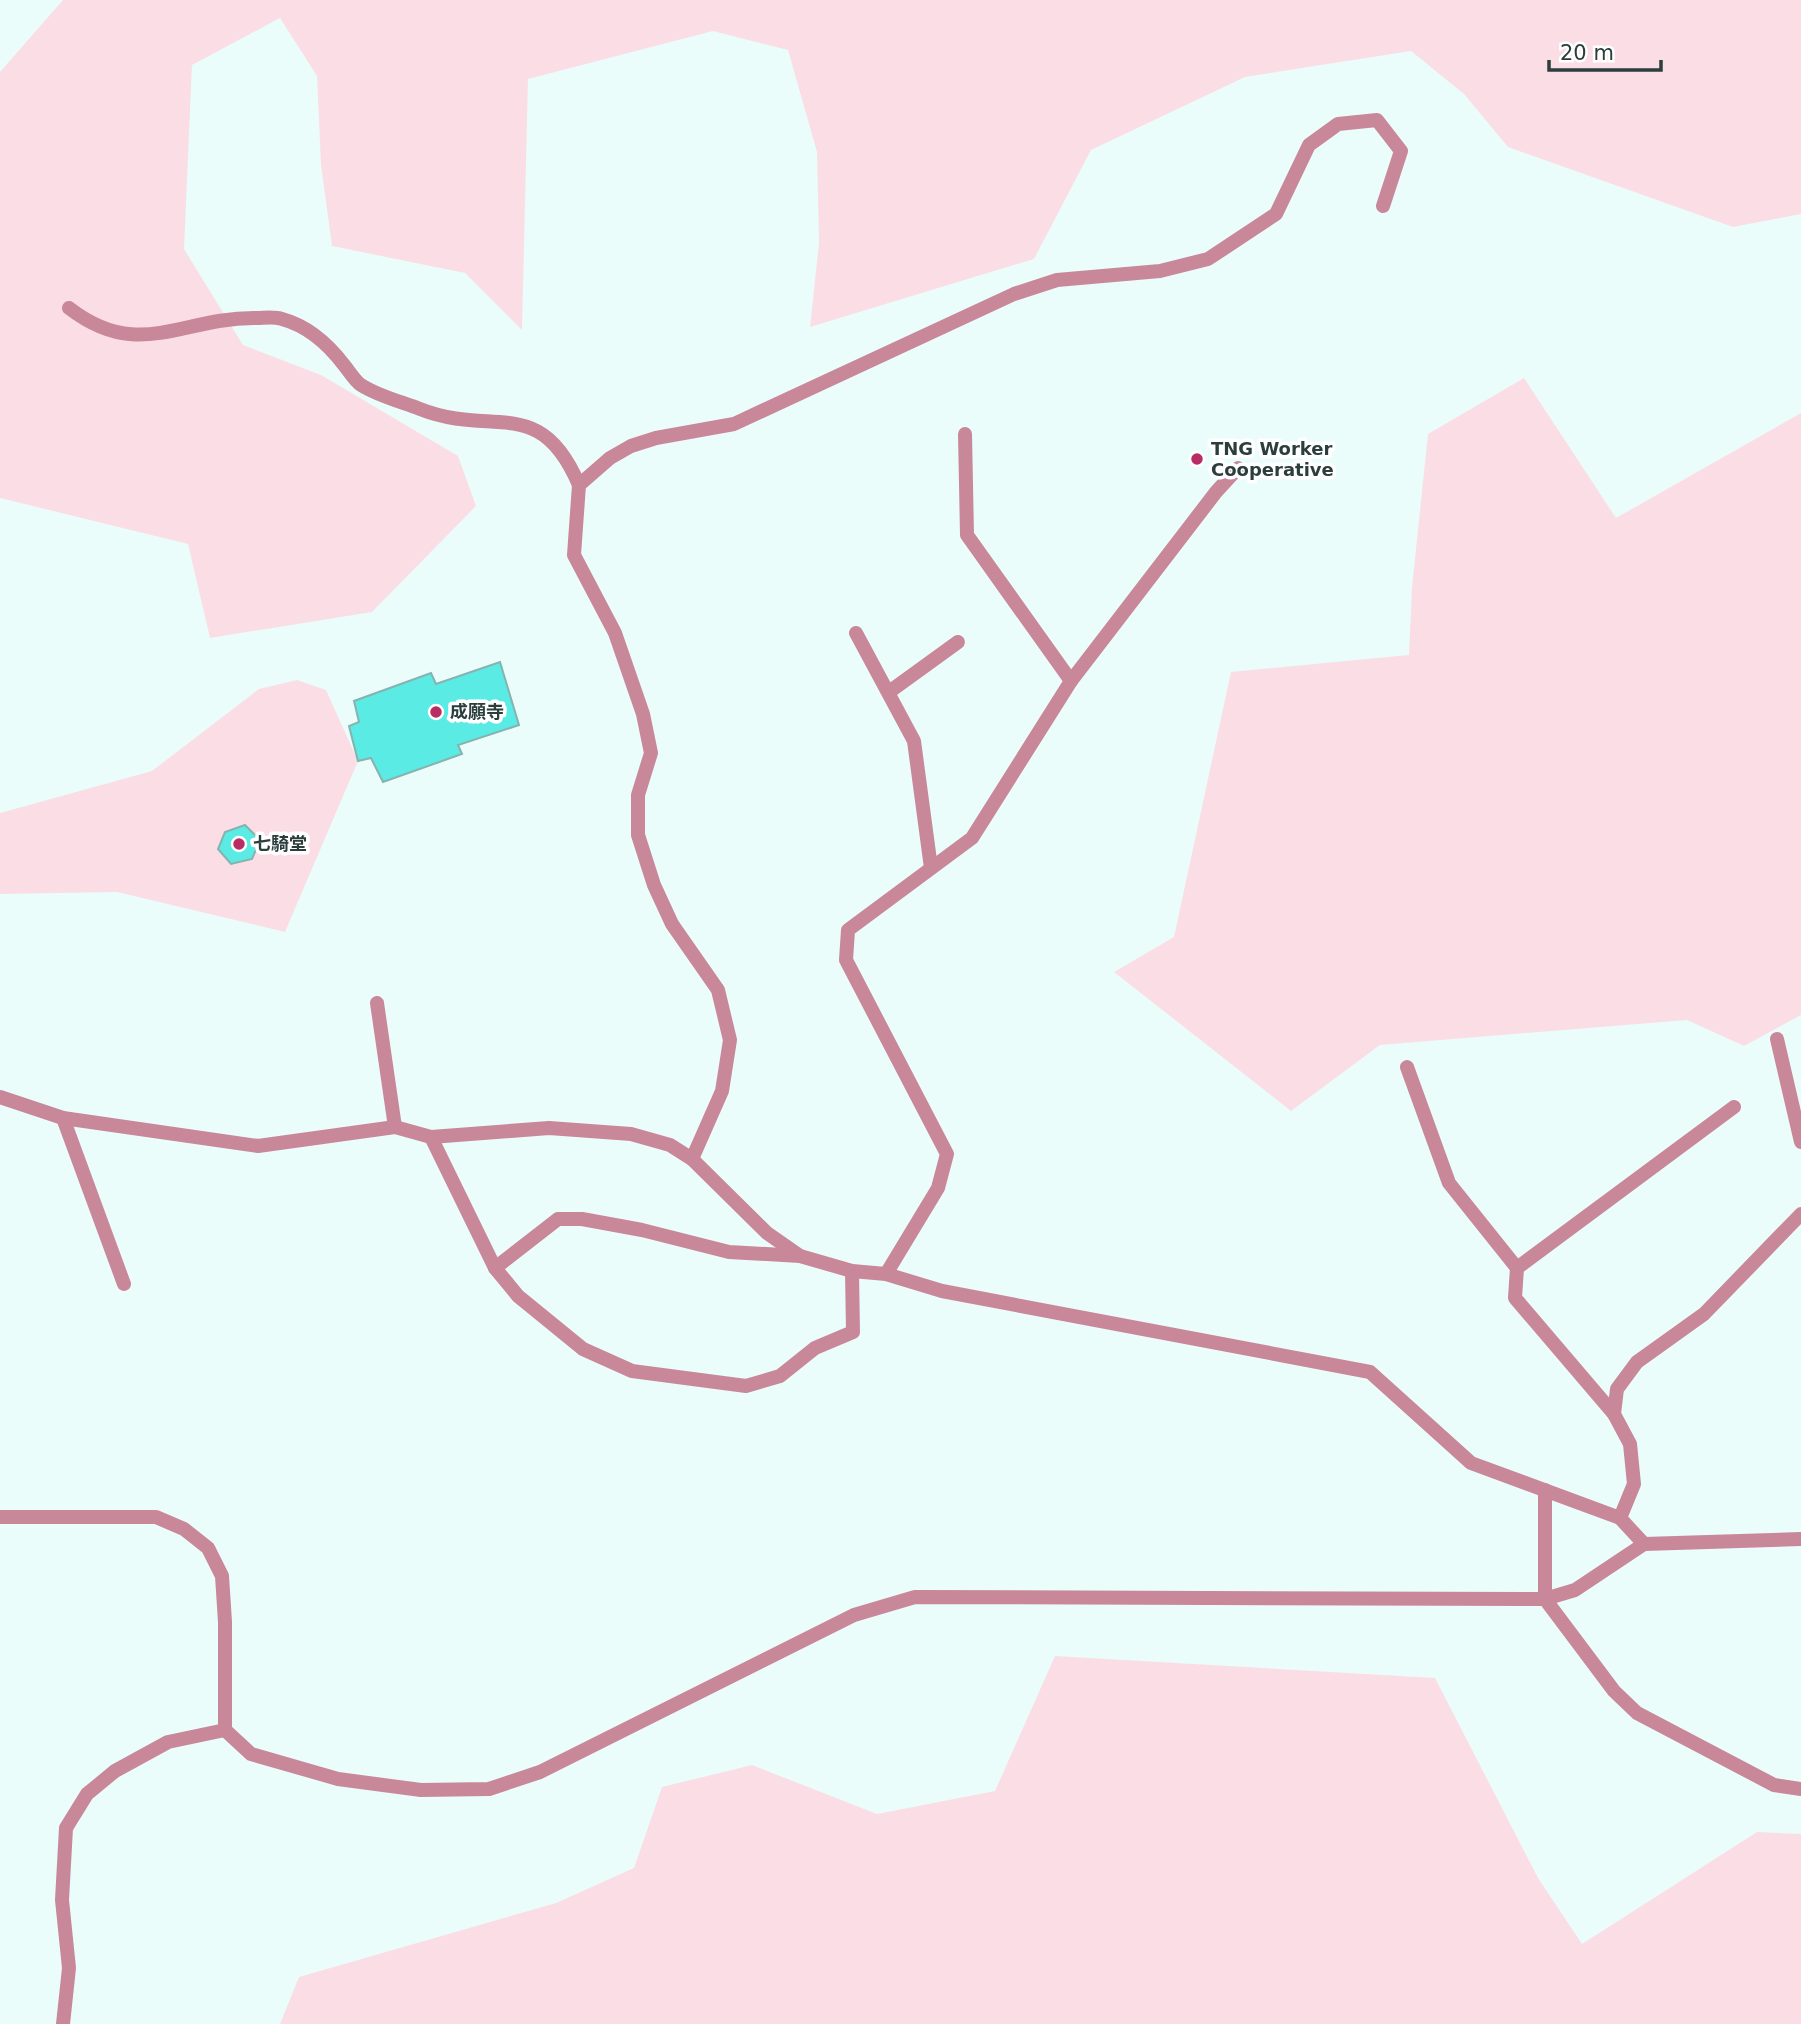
<svg xmlns="http://www.w3.org/2000/svg" width="1801" height="2024" font-family="'DejaVu Sans','Noto Sans JP',sans-serif">
	<style>
		.green { fill: #fbdee5 }
		.building { fill: #59ebe4; stroke: #86b2af; stroke-width: 2 }
		.lines { fill: none; stroke-linecap: round; stroke-linejoin: round }
		.lane { stroke: #c98899; stroke-width: 14 }
		.street { stroke: #c98899; stroke-width: 14 }
		.poi-dot { fill: #b92d65; stroke: #fff; stroke-width: 2.5 }
		.labels { text-anchor: middle; stroke-width: 7; stroke-linejoin: round; paint-order: stroke }
		.poi-label { font-size: 18px; font-weight: bold; fill: #2b3e3c; stroke: #fff; text-anchor: start }
	</style>
	<rect width="100%" height="100%" fill="#ebfdfb"/>
	<!-- green -->
	<g class="green">
		<path d="M63,0H1801V214L1733,227L1508,147L1464,94L1411,51L1245,77L1091,150L1034,259L810,327L819,243L817,152L788,50L713,31L528,79L522,330L465,273L332,246L321,165L317,76L280,18L192,65L184,249L243,345L321,375L458,456L476,506L372,612L210,638L188,544L0,498V72Z"/>
		<path d="M1524,378L1616,518L1801,413V1015L1744,1046L1687,1020L1380,1045L1291,1111L1114,972L1174,937L1231,672L1409,655L1412,587L1428,434Z"/>
		<path d="M297,680L326,690L358,761L285,932L117,892L0,894V813L152,771L259,689Z"/>
		<path d="M1055,1656L1435,1678L1538,1878L1582,1944L1757,1832L1801,1834V2024H280L299,1977L556,1903L634,1868L662,1787L752,1765L877,1814L995,1791Z"/>
	</g>
	<!-- building -->
	<g class="building">
		<path d="M500,662L519,725L458,745L462,754L383,782L371,758L358,761L349,726L359,722L354,701L431,673L436,684Z"/>
		<path d="M245,825L260,840L252,859L231,864L218,849L225,832Z"/>
	</g>
	<g class="lines">
		<!-- lane -->
		<g class="lane">
			<path d="M69,308C139,362 181,317 256,318C264,318 274,316 282,319C308,326 328,344 344,365C349,371 355,381 361,385C378,396 402,402 420,409C493,438 540,393 579,485"/>
			<path d="M1071,681L1216,492L1238,468"/>
			<path d="M377,1003L395,1127"/>
			<path d="M1407,1067L1449,1183L1517,1268"/>
			<path d="M63,1118L124,1284"/>
			<path d="M431,1137L495,1268L518,1296L583,1349L632,1371L746,1386L780,1376L815,1348L853,1332L852,1271"/>
			<path d="M495,1268L558,1219H582L642,1230L729,1252L800,1256"/>
			<path d="M1545,1599L1575,1590L1644,1544"/>
		</g>
		<!-- street -->
		<g class="street">
			<path d="M856,633L914,741L931,868"/>
			<path d="M889,692L958,642"/>
			<path d="M1777,1039L1801,1142"/>
			<path d="M0,1097L63,1118L258,1146L395,1127L431,1137L549,1128L631,1134L670,1145L692,1159L767,1233L800,1256L852,1271L886,1274L942,1291L1370,1372L1471,1463L1620,1518L1644,1544L1801,1539"/>
			<path d="M692,1159L722,1091L730,1040L718,990L672,924L654,885L638,835V795L651,753L643,714L615,633L574,555L579,485L610,458L631,446L656,438L734,424L1014,294L1057,280L1160,271L1208,259L1276,214L1309,145L1338,124L1377,120L1401,151L1383,206"/>
			<path d="M886,1274L938,1188L947,1154L846,960L848,930L972,838L1071,681L967,535L965,434"/>
			<path d="M1614,1414L1515,1298L1517,1268L1734,1107"/>
			<path d="M1545,1490V1599L1614,1691L1637,1713L1774,1785L1801,1789"/>
			<path d="M0,1517H156L184,1529L208,1548L222,1576L225,1622V1730L251,1754L338,1779L421,1790L489,1789L540,1772L854,1615L915,1597L1545,1599"/>
			<path d="M1620,1518L1634,1484L1630,1444L1614,1414L1617,1389L1637,1362L1704,1314L1801,1214"/>
			<path d="M63,2024L69,1968L62,1900L66,1828L87,1794L115,1771L168,1742L225,1730"/>
		</g>
	</g>
	<!-- markers -->
	<g class="poi-dot">
		<circle cx="1197" cy="459" r="7"/>
		<circle cx="436" cy="712" r="7"/>
		<circle cx="239" cy="844" r="7"/>
	</g>
	<g class="labels">
		<!-- poi labels -->
		<g class="poi-label">
			<text x="1211" y="455">TNG Worker<tspan x="1211" dy="21">Cooperative</tspan></text>
			<text x="450" y="718">成願寺</text>
			<text x="253" y="850">七騎堂</text>
		</g>
	</g>
	<!-- scale -->
	<path d="M1549 60v10h112v-10" fill="none" stroke="#2b3e3c" stroke-width="3.5"/>
	<text x="1560" y="60" font-size="21" fill="#2b3e3c" stroke="#ffffff" stroke-width="5" paint-order="stroke">20 m</text>
</svg>
